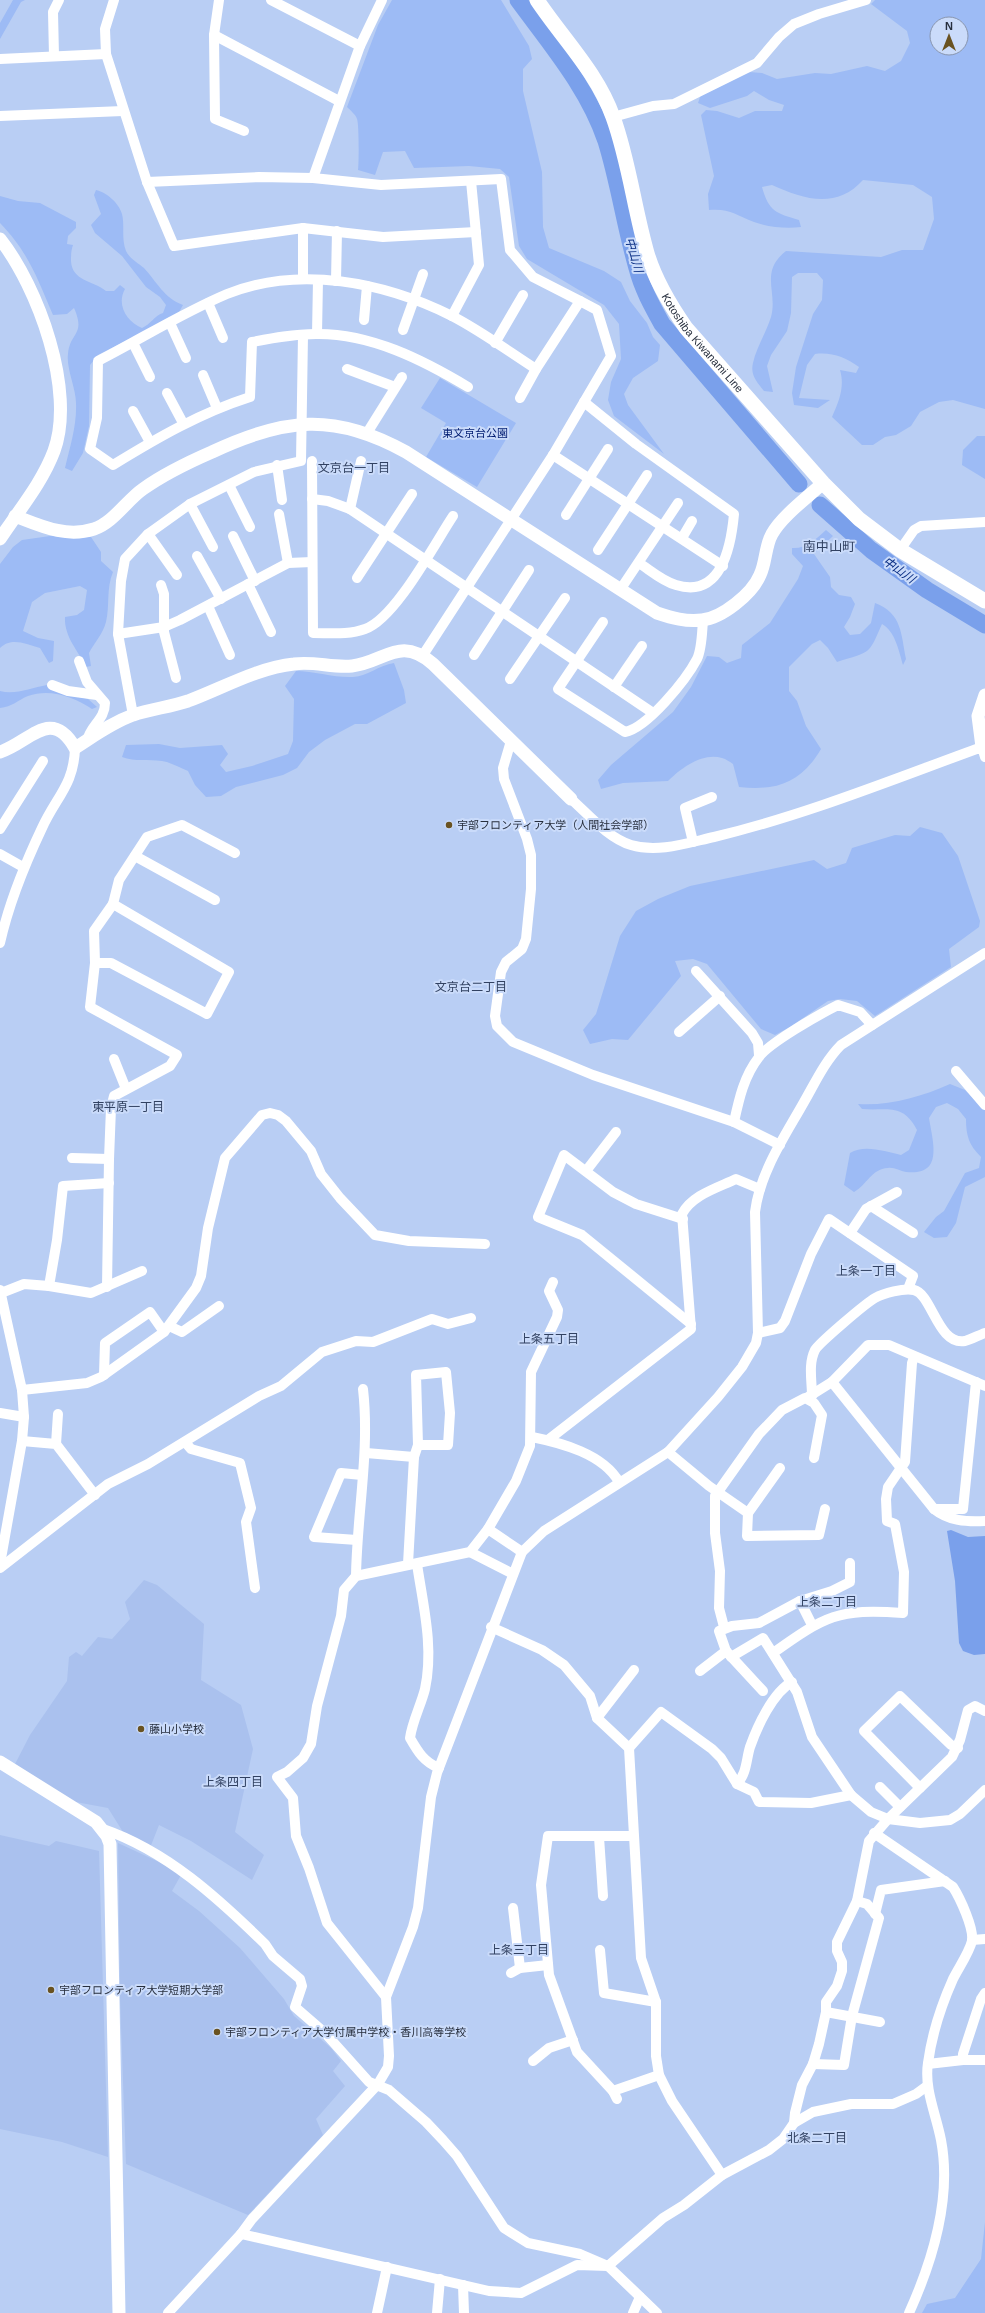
<svg xmlns="http://www.w3.org/2000/svg" width="985" height="2313" font-family="Arial,'Noto Sans JP',sans-serif">
	<style>
		.built { fill: #aac1ee }
		.green { fill: #9dbbf5; fill-rule: evenodd }
		.water { fill: #7aa0eb }
		.lines { fill: none; stroke-linecap: round; stroke-linejoin: round }
		.river { stroke: #7aa0eb; stroke-width: 17 }
		.minor { stroke: #fff; stroke-width: 10 }
		.tertiary { stroke: #fff; stroke-width: 13 }
		.secondary { stroke: #fff; stroke-width: 15 }
		.poi-dot { fill: #695221; stroke: #cadbfa; stroke-width: 1.5 }
		.labels { text-anchor: middle; stroke-width: 4; stroke-linejoin: round; paint-order: stroke }
		.street-label { font-size: 11px; fill: #272f3e; stroke: #cadbfa }
		.park-label { font-size: 11px; fill: #001c71; stroke: #cadbfa }
		.poi-label { font-size: 11px; fill: #272f3e; stroke: #cadbfa; text-anchor: start }
		.water-label { font-size: 12px; font-style: italic; fill: #0b2f84; stroke: #cadbfa }
		.neighbourhood-label { font-size: 12px; fill: #314161; stroke: #cadbfa }
		.quarter-label { font-size: 13px; fill: #314161; stroke: #cadbfa }
	</style>
	<rect width="100%" height="100%" fill="#b9cef4"/>
	<!-- built -->
	<g class="built">
		<path d="M144,1580L157,1585L204,1624L201,1680L241,1705L253,1749L235,1832L264,1855L252,1880L191,1841L159,1825L150,1848L123,1832L108,1808L65,1800L14,1766L30,1735L67,1681L69,1657L76,1652L82,1656L98,1637L112,1639L130,1619L125,1602Z"/>
		<path d="M0,1835L49,1846L56,1841L99,1851L108,2157L62,2142L0,2129Z"/>
		<path d="M118,1843L159,1862L181,1875L172,1891L199,1911L240,1948L284,1999L294,2016L331,2048L341,2061L333,2071L345,2086L316,2119L323,2135L248,2215L126,2164L120,1998Z"/>
	</g>
	<!-- green -->
	<g class="green">
		<path d="M13,0H25L21,2L0,39V23Z"/>
		<path d="M392,0H501L529,46L532,59L523,69V91L542,172L543,227L549,248L604,271L621,282L630,301L647,323L653,337L660,345L658,361L633,378L624,394L628,405L664,454L614,416L608,400L611,382L621,359L619,324L604,305L527,259L519,246L509,177L500,169L469,166L414,168L405,151L383,152L375,175L358,170C359,164 359,123 357,119C356,115 350,110 347,107L378,25Z"/>
		<path d="M875,0H985V409L953,400L939,402L920,412L911,426L896,435L885,437L873,445H862L832,417C839,401 845,387 840,370L856,373L859,367C845,357 832,352 815,354L807,365L799,398L830,400L818,408L794,405L792,393L796,367L813,314L822,300L823,280L817,273H798L792,277L791,313L787,331L771,355L767,366L773,392L764,391C757,382 750,375 753,363C756,348 766,333 771,317C778,292 759,272 786,251L881,257L902,250H923L934,219L932,197L913,185L863,180C836,210 803,199 772,185L762,187C769,212 776,213 799,220L801,227C786,229 768,227 754,222C736,215 729,208 709,210L708,194L714,176L701,115L706,110L717,111L739,118L755,111H782L784,105L769,100L754,91L747,96L710,108L698,103L701,94L749,72L762,73L777,79L815,73L831,74L867,66L885,71L901,61L910,43L907,31L871,4ZM937,24H961V48H937Z"/>
		<path d="M96,190C106,192 119,203 122,214C125,226 121,238 126,251C129,258 138,263 144,268C157,282 164,298 183,305L178,314L98,355L90,365L89,426L83,453L72,471L65,468C70,447 77,425 76,403C76,388 66,368 68,354C70,332 86,335 74,308L67,314L53,315C37,278 29,253 0,223V196L18,201L40,203L76,222V228L68,236L67,244L73,245C71,250 71,256 71,261C72,281 92,280 106,291H114L120,285L125,289C116,305 127,322 142,328C151,324 154,316 163,313L166,305L160,297L146,287L122,256L95,233L91,225L101,214L94,195Z"/>
		<path d="M440,378L516,423L477,487L426,457L446,423L421,408Z"/>
		<path d="M977,436H985V479L962,465L963,450Z"/>
		<path d="M826,530L833,536L814,554L830,577L831,587L839,595L851,597L855,604L850,617L844,627L850,635L860,634L871,623L875,603C902,613 901,634 906,659L903,665C899,651 895,631 882,624C868,656 871,651 837,662L828,648L820,640L812,644L789,667V691L797,701L806,726L821,749C801,783 777,791 739,787L733,764C730,762 726,759 722,758C703,752 681,768 668,781L623,783L601,789L598,780L611,765L673,712L691,687L707,656L719,657L727,663L741,658L742,645L770,623L798,579L803,566L792,554V548C806,549 816,539 826,530Z"/>
		<path d="M50,536L91,537L101,552V561L113,572C106,589 110,605 106,622C103,634 94,643 89,653L91,666L86,667C78,650 64,637 65,617L77,615L84,610L87,590L80,586L45,593L32,602L23,631L38,638L54,641L53,661L49,663L40,648C25,644 12,637 0,648V564L13,547L22,540Z"/>
		<path d="M394,663L404,690L406,703L367,724H355L325,740L309,752L297,768L283,775L236,787L221,796L206,797L195,785L188,771C180,768 170,762 162,761C148,759 135,762 122,757L126,745L159,744L180,748L222,745L228,754L220,765L226,772L252,766L288,754L293,741L294,699L285,686L296,671C314,671 335,678 353,677C368,676 379,665 394,663Z"/>
		<path d="M47,685L88,699L97,707L92,709C74,697 50,688 28,696C18,700 12,707 0,708V691C15,695 31,688 47,685Z"/>
		<path d="M920,827L942,833L958,856L980,921L979,927L949,949L951,967L875,1016L857,1001L840,999L828,1001L790,1027L775,1035L761,1029L707,964L693,959L675,961L681,976L628,1040L612,1039L590,1044L583,1030L596,1014L620,936L636,911L658,899L690,886L814,860L827,869L846,863L852,848L895,835L910,836Z"/>
		<path d="M950,1084L965,1090L985,1110V1177L965,1187L956,1223L947,1237L934,1238L924,1232L936,1217L944,1211L965,1173L979,1168L981,1157C969,1145 966,1136 966,1119L958,1109L947,1103L936,1107L929,1118C933,1143 944,1176 906,1172C900,1171 894,1167 888,1168C871,1169 867,1185 854,1192L844,1185L850,1153C865,1144 886,1152 901,1155L909,1150L917,1130C903,1103 888,1111 862,1109L858,1104C889,1106 921,1097 950,1084Z"/>
		<path d="M985,2222V2313H922L927,2304L955,2298L981,2259Z"/>
	</g>
	<!-- water -->
	<path class="water" d="M951,1530L968,1537L985,1536V1654L974,1655L963,1651L959,1643L955,1581L947,1531Z"/>
	<g class="lines">
		<!-- river -->
		<g class="river">
			<path d="M518,0C551,45 588,88 606,141C619,183 625,227 637,268C642,288 652,306 662,324L799,484"/>
			<path d="M820,505L871,550L927,590L985,625"/>
		</g>
		<!-- minor -->
		<g class="minor">
			<path d="M114,0L105,29L106,54L147,182L174,246L303,228L383,237L476,232"/>
			<path d="M219,0L214,35L215,119L244,131"/>
			<path d="M271,0L360,46"/>
			<path d="M214,35L339,101"/>
			<path d="M54,56L53,12L59,0"/>
			<path d="M0,59L106,54"/>
			<path d="M0,116L123,111"/>
			<path d="M613,117L653,106L674,104L757,63L779,37L794,24L819,14L866,0"/>
			<path d="M313,178L360,46L382,0"/>
			<path d="M147,182L259,177L313,178L381,185L501,179L510,250L533,277L580,301L536,369L520,398"/>
			<path d="M303,228V279"/>
			<path d="M336,281L337,231"/>
			<path d="M208,303L223,338"/>
			<path d="M452,316L479,265L471,181"/>
			<path d="M364,320L367,286"/>
			<path d="M170,323L186,358"/>
			<path d="M403,330L423,274"/>
			<path d="M317,334L318,280"/>
			<path d="M133,343L150,377"/>
			<path d="M495,343L523,295"/>
			<path d="M347,369L395,387"/>
			<path d="M203,375L217,408"/>
			<path d="M468,387C423,360 370,333 316,334C294,334 273,338 252,342L250,397C200,413 157,438 113,465L90,449L97,418L98,361C141,339 182,313 227,294C299,265 384,282 452,316C481,331 508,351 536,369"/>
			<path d="M167,393L183,423"/>
			<path d="M584,402L636,444L734,514C731,547 721,599 676,585C662,581 650,570 639,563"/>
			<path d="M133,411L150,442"/>
			<path d="M367,433L402,377"/>
			<path d="M553,455L723,566"/>
			<path d="M312,461L313,633C331,633 349,635 365,629C395,619 435,543 453,516"/>
			<path d="M277,465L282,500"/>
			<path d="M229,485L250,527"/>
			<path d="M312,499L328,501L350,509L653,713"/>
			<path d="M190,504L213,547"/>
			<path d="M350,509L361,461"/>
			<path d="M279,514L288,563"/>
			<path d="M566,515L608,449"/>
			<path d="M148,534L177,575"/>
			<path d="M233,536L255,581"/>
			<path d="M682,538L692,521"/>
			<path d="M598,550L647,475"/>
			<path d="M900,550L914,530L921,526L985,522"/>
			<path d="M197,556L221,599"/>
			<path d="M357,578L412,494"/>
			<path d="M248,584L271,632"/>
			<path d="M161,585L164,594V632L176,678"/>
			<path d="M620,590L678,503"/>
			<path d="M208,606L230,655"/>
			<path d="M603,622L558,689L625,732C647,728 686,680 697,659C702,649 702,632 703,620"/>
			<path d="M118,634L164,627L180,620L288,563L312,562"/>
			<path d="M423,655L553,455L611,356L597,310L580,301"/>
			<path d="M474,655L529,570"/>
			<path d="M79,661L87,682L105,703C105,720 90,725 87,741"/>
			<path d="M510,679L565,598"/>
			<path d="M52,685L68,691L97,695"/>
			<path d="M614,687L642,646"/>
			<path d="M133,715L118,634L121,581L125,559L148,534L190,504L254,472L301,461L303,335"/>
			<path d="M511,741L503,768L504,779L527,839L531,855V889L526,939L522,949L506,962L501,972L495,1016L497,1026L513,1042L593,1075L734,1122L780,1145"/>
			<path d="M571,799C588,814 608,838 631,845C658,853 687,843 714,837C806,815 894,779 982,747L985,757"/>
			<path d="M0,829L43,761"/>
			<path d="M693,842L685,808L712,797"/>
			<path d="M0,854L23,867"/>
			<path d="M135,856L215,900"/>
			<path d="M0,943C9,902 24,866 42,828C56,797 74,785 75,748"/>
			<path d="M95,963L94,931L113,904"/>
			<path d="M696,971L752,1033L758,1043L759,1055"/>
			<path d="M679,1032L720,996"/>
			<path d="M114,1059L126,1089"/>
			<path d="M956,1071L985,1105"/>
			<path d="M734,1122C739,1099 744,1076 759,1057C769,1043 820,1014 838,1005L860,1012L872,1025"/>
			<path d="M72,1158L109,1159"/>
			<path d="M586,1171L616,1132"/>
			<path d="M871,1206L913,1233"/>
			<path d="M683,1219L636,1204L613,1192L564,1155L538,1217L582,1235L691,1324"/>
			<path d="M850,1233L866,1209L897,1192"/>
			<path d="M49,1286L57,1240L63,1186L109,1183"/>
			<path d="M107,1287L109,1159L111,1108L114,1096L170,1066L177,1055L90,1007L95,963H111L207,1014L229,972L113,904L119,880L147,837L182,825L235,853"/>
			<path d="M0,1290L22,1390L24,1417L22,1441L0,1564"/>
			<path d="M1,1293L24,1284L49,1286L91,1293L142,1271"/>
			<path d="M169,1326L182,1332L219,1306"/>
			<path d="M758,1333L780,1328L785,1321L811,1254L829,1219L913,1276L908,1289"/>
			<path d="M104,1375L105,1343L150,1312L164,1332"/>
			<path d="M832,1382L934,1509H963L976,1382"/>
			<path d="M22,1390L87,1383L101,1377L164,1332L196,1288L201,1276L208,1228L225,1158L262,1115L270,1113L278,1115L286,1121L311,1151L321,1174L340,1198L375,1235L409,1241L485,1244"/>
			<path d="M812,1396C812,1381 808,1364 815,1350C819,1343 866,1303 875,1298C884,1293 903,1288 914,1290C932,1294 938,1346 965,1341C972,1339 979,1335 985,1333"/>
			<path d="M808,1397L832,1382L868,1345H889L985,1386"/>
			<path d="M0,1413L24,1417"/>
			<path d="M532,1437C562,1443 603,1454 619,1482"/>
			<path d="M548,1440L691,1329L682,1214C692,1195 717,1188 736,1179L760,1189"/>
			<path d="M22,1441L56,1444L95,1495"/>
			<path d="M185,1442L191,1449L240,1463L251,1508L246,1522L255,1588"/>
			<path d="M56,1444L58,1414"/>
			<path d="M668,1452L709,1486L748,1513"/>
			<path d="M366,1453L414,1457"/>
			<path d="M780,1468L748,1513L747,1536L819,1535L825,1509"/>
			<path d="M934,1509C949,1521 966,1522 985,1521"/>
			<path d="M488,1529L516,1481L530,1446L531,1372L557,1317L558,1310L549,1291L553,1282"/>
			<path d="M357,1540L314,1537L341,1473L362,1475"/>
			<path d="M470,1552L513,1574"/>
			<path d="M408,1564L414,1457L418,1445L416,1375L446,1372L450,1413L448,1445H418"/>
			<path d="M417,1564C423,1605 434,1647 425,1689C421,1705 412,1722 410,1738C418,1752 424,1762 439,1768"/>
			<path d="M0,1568L108,1484L148,1464L259,1396L281,1386L322,1352L356,1341L373,1342L432,1319L448,1324L471,1318"/>
			<path d="M356,1576C357,1513 370,1451 363,1389"/>
			<path d="M800,1601L812,1625"/>
			<path d="M491,1627L542,1650L564,1665L590,1696L597,1718L629,1748L641,1958L656,2002V2056L659,2075L672,2101L722,2175"/>
			<path d="M724,1627L719,1608L720,1571L715,1533V1496L759,1434L782,1410L805,1398L814,1403L822,1415L814,1458"/>
			<path d="M726,1651L719,1631L732,1626L759,1623L800,1601L832,1591L850,1582V1563"/>
			<path d="M773,1653C825,1616 838,1608 903,1613L904,1572L895,1524L887,1521L886,1499L888,1487L905,1462L912,1363L914,1357"/>
			<path d="M731,1657L763,1638L797,1692L812,1737L851,1795L871,1812L888,1819L920,1823L950,1820L960,1814L985,1790"/>
			<path d="M700,1671L726,1651L763,1691"/>
			<path d="M597,1718L634,1670"/>
			<path d="M629,1748L661,1712L712,1749L721,1758L737,1784L754,1792L759,1802L811,1803L851,1795"/>
			<path d="M737,1784C747,1773 746,1760 750,1747C757,1727 773,1692 792,1682"/>
			<path d="M880,1787L900,1807"/>
			<path d="M920,1788L864,1731L900,1696L951,1745L958,1748"/>
			<path d="M103,1829C167,1851 218,1898 265,1944L273,1956L300,1979L302,1986L295,2007L325,2033L369,2082L389,2090L426,2122L443,2140L457,2156L504,2228L528,2243L580,2254L608,2266L657,2313"/>
			<path d="M874,1833L953,1887C960,1898 974,1928 972,1941C969,1953 959,1967 953,1979C941,2006 932,2033 928,2063C924,2089 936,2114 941,2140C952,2198 933,2260 909,2313"/>
			<path d="M599,1837L603,1896"/>
			<path d="M513,1908L520,1968"/>
			<path d="M875,1914L881,1890L945,1881"/>
			<path d="M972,1940L985,1939"/>
			<path d="M600,1950L604,1993L656,2002"/>
			<path d="M511,1973L520,1968L548,1965"/>
			<path d="M386,1997L327,1923L309,1868L296,1836L293,1798L277,1777L287,1772L303,1758L311,1744L317,1706L341,1616L344,1590L356,1576L470,1552L488,1529L522,1552"/>
			<path d="M826,2012L880,2022"/>
			<path d="M963,2060V2054L981,1999L985,1993"/>
			<path d="M533,2061L549,2048L573,2040"/>
			<path d="M813,2064L844,2065L852,2016L879,1918L867,1904L857,1901"/>
			<path d="M928,2064L963,2060H985"/>
			<path d="M613,2091L659,2075"/>
			<path d="M617,2099L613,2091L577,2052L549,1975L541,1885L548,1836H633"/>
			<path d="M794,2123L795,2113L802,2085L813,2064L819,2044L826,2012V2002L837,1986L842,1971V1962L837,1951V1942L857,1901L869,1841L888,1819L952,1757L960,1740L968,1710L975,1706L985,1711"/>
			<path d="M241,2234L489,2291L521,2293L577,2265L608,2266L663,2218L684,2205L722,2175L769,2150L783,2139L794,2123L813,2112L851,2104H893L916,2094L927,2086"/>
			<path d="M463,2285L464,2313"/>
			<path d="M168,2313L241,2234L252,2219L378,2084L388,2067L389,2056L386,1997L413,1927L418,1908L431,1797L437,1773L522,1552L544,1531L668,1452L718,1397L742,1367L756,1343L758,1333L755,1212C760,1172 785,1136 804,1102C815,1083 825,1061 841,1045L985,953"/>
			<path d="M377,2313L387,2267"/>
			<path d="M437,2313L440,2279"/>
			<path d="M633,2313L640,2297"/>
		</g>
		<!-- tertiary -->
		<g class="tertiary">
			<path d="M0,239C38,287 76,391 54,451C42,483 19,510 0,539"/>
			<path d="M15,516C41,526 66,538 94,529C113,523 127,500 143,489C164,474 189,462 212,452C284,418 334,412 406,452L657,613C672,618 686,622 702,620C722,618 752,594 760,575C766,563 765,546 772,534C782,516 808,497 823,483"/>
			<path d="M982,747L978,716L985,695"/>
			<path d="M0,752C29,743 51,706 75,748C94,736 111,723 133,715C151,709 170,707 188,701C223,688 257,668 294,664C314,661 332,668 352,666C385,662 400,635 433,664L571,799"/>
			<path d="M0,1762L96,1822L107,1836L110,1844L119,2313"/>
		</g>
		<!-- secondary -->
		<path class="secondary" id="s1" d="M537,0C563,39 597,72 613,117C629,161 634,208 647,253C655,280 670,305 686,328L823,483L859,519L900,550L985,601"/>
	</g>
	<!-- markers -->
	<g class="poi-dot">
		<circle cx="449" cy="825" r="4"/>
		<circle cx="141" cy="1729" r="4"/>
		<circle cx="51" cy="1990" r="4"/>
		<circle cx="217" cy="2032" r="4"/>
	</g>
	<g class="labels">
		<!-- street labels -->
		<g class="street-label">
			<text dy="4" stroke="none"><textPath href="#s1" startOffset="387">Kotoshiba Kiwanami Line</textPath></text>
		</g>
		<!-- park labels -->
		<g class="park-label">
			<text x="475" y="437">東文京台公園</text>
		</g>
		<!-- poi labels -->
		<g class="poi-label">
			<text x="457" y="829">宇部フロンティア大学（人間社会学部）</text>
			<text x="149" y="1733">藤山小学校</text>
			<text x="59" y="1994">宇部フロンティア大学短期大学部</text>
			<text x="225" y="2036">宇部フロンティア大学付属中学校・香川高等学校</text>
		</g>
		<!-- water labels -->
		<g class="water-label">
			<text transform="translate(634 255) rotate(74)" y="4">中山川</text>
			<text transform="translate(899 570) rotate(35)" y="4">中山川</text>
		</g>
		<!-- neighbourhood labels -->
		<g class="neighbourhood-label">
			<text x="354" y="472">文京台一丁目</text>
			<text x="471" y="991">文京台二丁目</text>
			<text x="128" y="1111">東平原一丁目</text>
			<text x="866" y="1275">上条一丁目</text>
			<text x="549" y="1343">上条五丁目</text>
			<text x="827" y="1606">上条二丁目</text>
			<text x="233" y="1786">上条四丁目</text>
			<text x="519" y="1954">上条三丁目</text>
			<text x="817" y="2142">北条二丁目</text>
		</g>
		<!-- quarter labels -->
		<g class="quarter-label">
			<text x="829" y="551">南中山町</text>
		</g>
	</g>
	<!-- north arrow -->
	<g transform="translate(949 36)"><circle r="19" fill="#cadbfa" stroke="#8996af"/>
	<path d="M0-3L7 15L0 10L-7 15Z" fill="#695221"/>
	<text y="-6" font-size="11" font-weight="bold" text-anchor="middle" fill="#272f3e">N</text>
	</g>
</svg>
